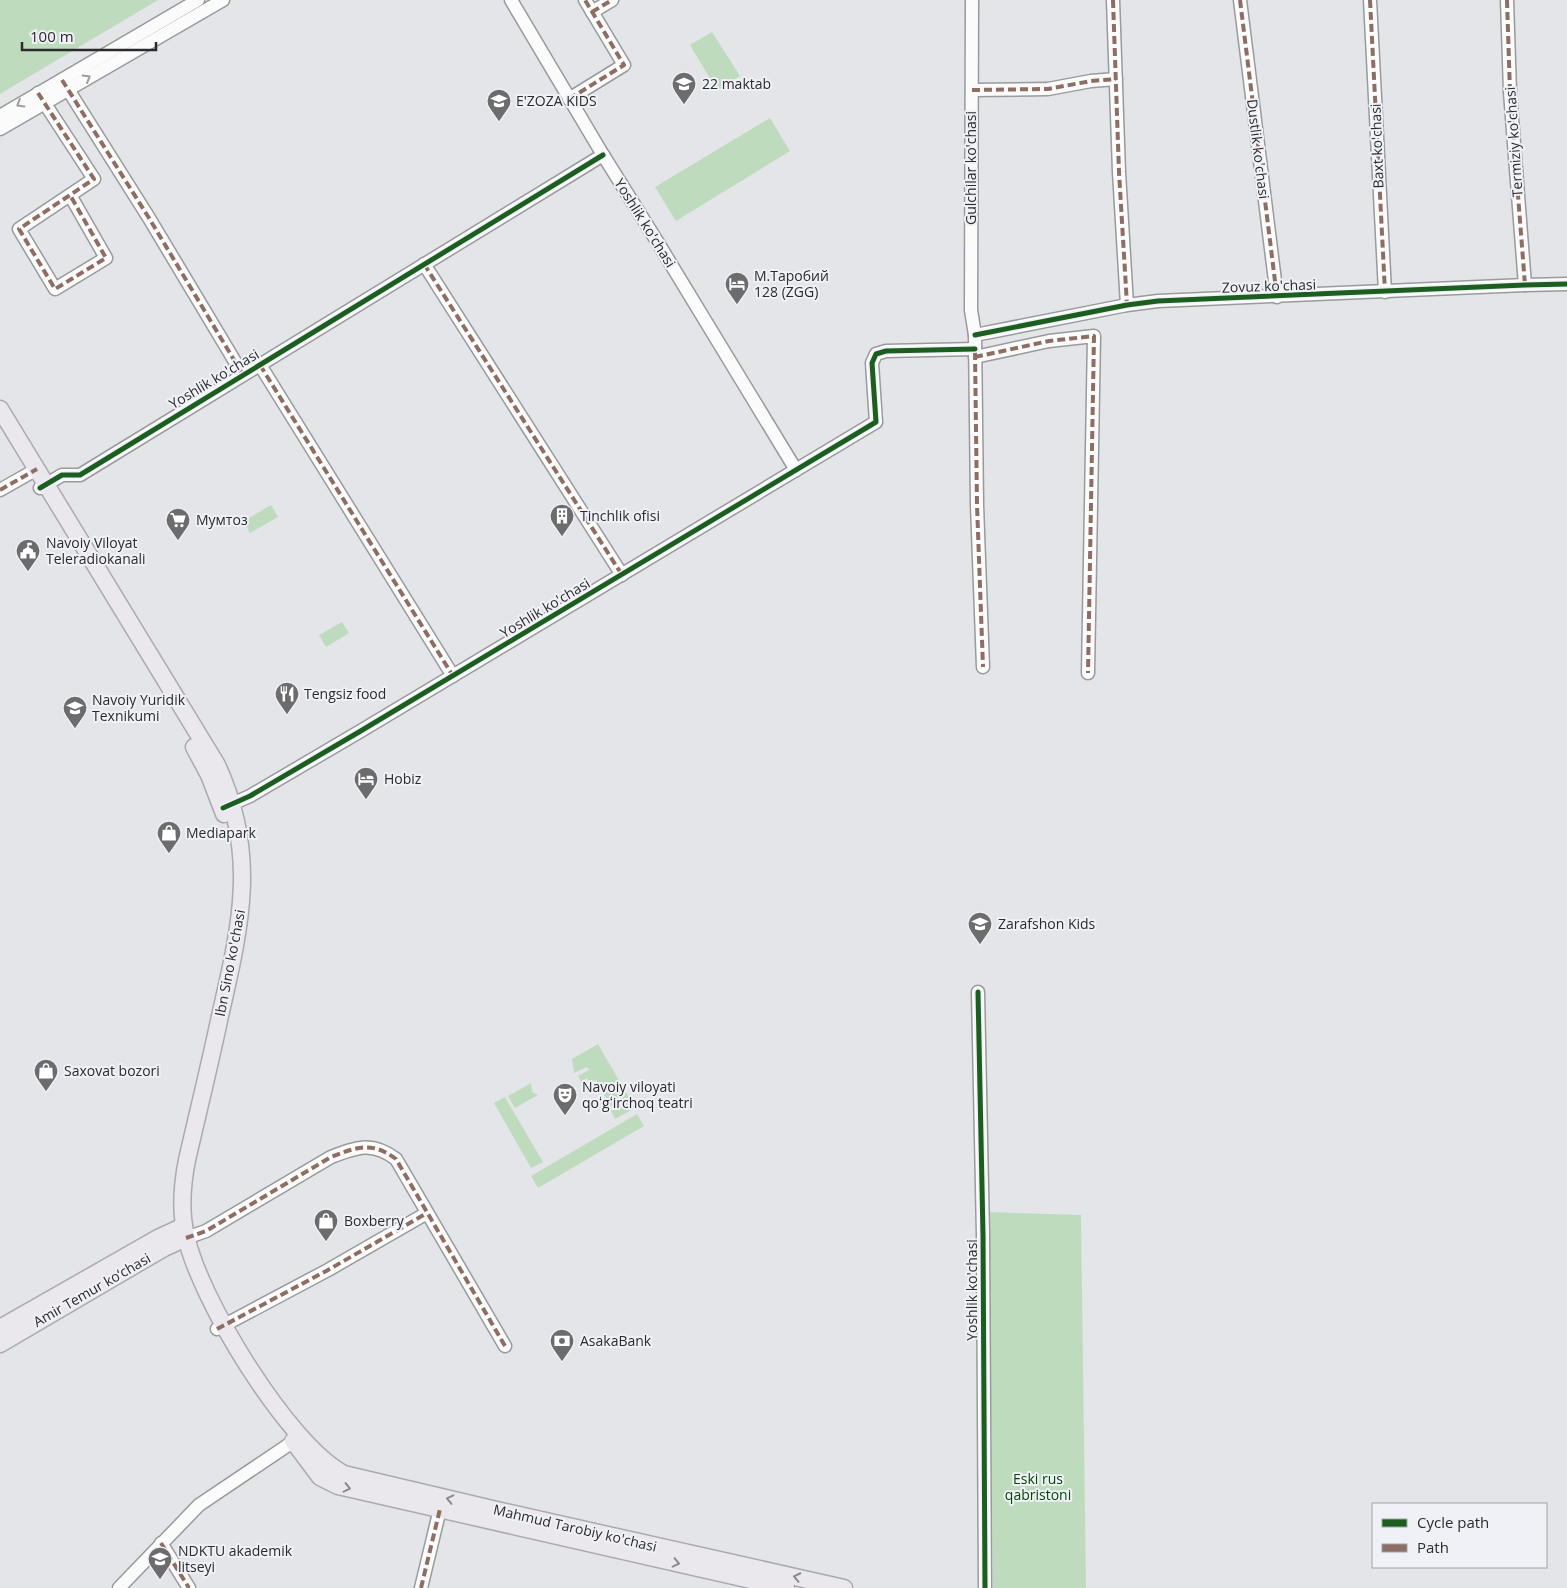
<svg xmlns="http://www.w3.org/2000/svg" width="1567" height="1588" font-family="'Open Sans',sans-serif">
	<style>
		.green { fill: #bedcbd }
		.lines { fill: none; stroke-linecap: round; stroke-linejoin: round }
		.minor-casing { stroke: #999a9c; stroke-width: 15 }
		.major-casing { stroke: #aba9b3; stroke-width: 19 }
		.minor { stroke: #fbfbfc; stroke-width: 12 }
		.major { stroke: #eae8ed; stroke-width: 16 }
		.quiet { stroke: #8d6e63; stroke-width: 4; stroke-dasharray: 8 4; stroke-linecap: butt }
		.cycleway-casing { stroke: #f0f1f6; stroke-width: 8 }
		.cycleway { stroke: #1b5e20; stroke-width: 5 }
		.oneway { stroke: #9d9d9f }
		.oneway2 { stroke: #8a8a8d }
		.labels { text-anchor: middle; stroke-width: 4; stroke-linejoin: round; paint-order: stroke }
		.poi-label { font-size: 14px; fill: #2b2b2d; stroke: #f0f1f6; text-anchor: start }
		.street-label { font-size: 14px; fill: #2b2b2d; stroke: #f0f1f6 }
		.park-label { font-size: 14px; fill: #024803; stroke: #f0f1f6 }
	</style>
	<rect width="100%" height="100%" fill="#e4e5e8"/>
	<!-- green -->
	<g class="green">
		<path d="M0,0H158L0,94Z"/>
		<path d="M712,32L740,76L717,90L690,45Z"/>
		<path d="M770,118L790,151L676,221L655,187Z"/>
		<path d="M271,505L278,517L250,533L244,521Z"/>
		<path d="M342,622L349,633L326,647L319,635Z"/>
		<path d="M598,1044L635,1108L615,1119L611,1111L627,1102L626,1099L611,1106L596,1080L590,1083L587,1078L581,1082L578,1076L589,1070L587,1067L574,1073L572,1059Z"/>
		<path d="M531,1083L532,1092L538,1095L515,1108L508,1096Z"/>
		<path d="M505,1097L543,1162L531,1168L494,1103Z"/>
		<path d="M637,1114L644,1126L538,1188L531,1176Z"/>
		<path d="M989,1212L1081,1215L1086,1588H993Z"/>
	</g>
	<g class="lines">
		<defs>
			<g id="minor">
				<path d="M511,0L603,155L655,238L796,470"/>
				<path d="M972,0L971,310L975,335L977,505L983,667"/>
				<path d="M1113,0L1119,172L1127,305"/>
				<path d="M1240,0L1277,297"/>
				<path d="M1370,0L1385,292"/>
				<path d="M1507,0L1510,92L1525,285"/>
				<path d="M592,12L612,0"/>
				<path d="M62,80L149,218L243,375"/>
				<path d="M972,90L1048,89L1091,81L1116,79"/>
				<path d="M38,93L94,179L19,229L55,289L106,258L70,195"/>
				<path d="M569,99L624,65L585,0"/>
				<path d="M0,116L198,0"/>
				<path d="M0,129L223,0"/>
				<path d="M424,264L622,575"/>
				<path d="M975,335L1127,305L1158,301L1525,285L1567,284"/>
				<path d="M975,357L1049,341L1094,336L1088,673"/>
				<path d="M260,365L453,676"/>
				<path d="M40,488L62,475H80L603,155"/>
				<path d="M0,490L37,469"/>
				<path d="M225,807L250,796L359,732L876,422L872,363L876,354L886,351L975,349"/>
				<path d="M978,992L983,1235L985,1588"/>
				<path d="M186,1238L206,1231L331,1157C357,1147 372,1141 396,1159L505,1346"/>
				<path d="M217,1329L328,1270L427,1213"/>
				<path d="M161,1543L189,1588"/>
				<path d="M119,1588L199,1505L300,1437"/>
				<path d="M421,1588L440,1509"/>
			</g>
			<g id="major">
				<path d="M0,409L217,765C258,854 241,924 220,1016C210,1064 198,1112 187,1160C182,1185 180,1211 186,1236C199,1298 288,1445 344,1474L501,1511L844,1588"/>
				<path d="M194,747L209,775L224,814"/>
				<path d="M0,1328L158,1238L184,1226"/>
				<path d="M0,1344L164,1248L186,1238"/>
				<path d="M293,1441L320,1477L338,1486L786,1588"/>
			</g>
		</defs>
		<!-- minor casing -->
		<use href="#minor" class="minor-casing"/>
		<!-- major casing -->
		<use href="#major" class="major-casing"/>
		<!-- minor -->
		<use href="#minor" class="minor"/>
		<!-- major -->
		<use href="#major" class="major"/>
		<!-- quiet -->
		<g class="quiet">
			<path d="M1113,0L1119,172L1127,305"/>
			<path d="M1240,0L1277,297"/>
			<path d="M1370,0L1385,292"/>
			<path d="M1507,0L1510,92L1525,285"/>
			<path d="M592,12L612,0"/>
			<path d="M62,80L149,218L243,375"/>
			<path d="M972,90L1048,89L1091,81L1116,79"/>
			<path d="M38,93L94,179L19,229L55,289L106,258L70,195"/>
			<path d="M569,99L624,65L585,0"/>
			<path d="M424,264L622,575"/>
			<path d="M975,352L977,505L983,667"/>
			<path d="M975,357L1049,341L1094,336L1088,673"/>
			<path d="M260,365L453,676"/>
			<path d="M0,490L37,469"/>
			<path d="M186,1238L206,1231L331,1157C357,1147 372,1141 396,1159L505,1346"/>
			<path d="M217,1329L328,1270L427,1213"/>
			<path d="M161,1543L189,1588"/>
			<path d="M421,1588L440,1509"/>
		</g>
		<defs>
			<g id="cycleway">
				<path d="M975,335L1127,305L1158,301L1525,285L1567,284"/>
				<path d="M40,488L62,475H80L603,155"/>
				<path d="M223,808L250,796L359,732L876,422L872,363L876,354L886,351L975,349"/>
				<path d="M978,992L983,1235L985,1588"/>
			</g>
		</defs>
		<!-- cycleway casing -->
		<use href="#cycleway" class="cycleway-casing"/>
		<!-- cycleway -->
		<use href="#cycleway" class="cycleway"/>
	</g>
	<!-- one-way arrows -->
	<defs><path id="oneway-chevron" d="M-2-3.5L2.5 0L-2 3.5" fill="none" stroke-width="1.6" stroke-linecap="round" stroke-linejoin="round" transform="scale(1.25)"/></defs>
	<g class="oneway">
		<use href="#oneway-chevron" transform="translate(87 78) rotate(-30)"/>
		<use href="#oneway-chevron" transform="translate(20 104) rotate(149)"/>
	</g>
	<g class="oneway2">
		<use href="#oneway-chevron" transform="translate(347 1488) rotate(13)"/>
		<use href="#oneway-chevron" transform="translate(450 1499) rotate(-167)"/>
		<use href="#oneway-chevron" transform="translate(676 1563) rotate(13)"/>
		<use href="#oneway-chevron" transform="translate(797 1577) rotate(-168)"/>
	</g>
	<!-- icons -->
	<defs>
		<symbol id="school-pin" viewBox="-11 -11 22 30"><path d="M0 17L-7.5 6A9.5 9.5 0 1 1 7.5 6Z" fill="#6c6c6e" stroke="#f0f1f6"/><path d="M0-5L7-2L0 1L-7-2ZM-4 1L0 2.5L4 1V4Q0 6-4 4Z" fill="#fff"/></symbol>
		<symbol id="hotel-pin" viewBox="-11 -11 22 30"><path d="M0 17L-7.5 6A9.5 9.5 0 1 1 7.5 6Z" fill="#6c6c6e" stroke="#f0f1f6"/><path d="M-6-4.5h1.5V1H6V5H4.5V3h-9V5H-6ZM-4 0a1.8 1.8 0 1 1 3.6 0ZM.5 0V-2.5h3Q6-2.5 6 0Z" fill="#fff"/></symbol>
		<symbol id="building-pin" viewBox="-11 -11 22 30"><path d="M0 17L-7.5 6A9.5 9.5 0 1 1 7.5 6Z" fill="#6c6c6e" stroke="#f0f1f6"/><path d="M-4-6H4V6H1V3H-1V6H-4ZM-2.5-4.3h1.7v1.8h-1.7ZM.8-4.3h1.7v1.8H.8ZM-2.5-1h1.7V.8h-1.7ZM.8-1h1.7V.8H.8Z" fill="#fff"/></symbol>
		<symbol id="supermarket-pin" viewBox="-11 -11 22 30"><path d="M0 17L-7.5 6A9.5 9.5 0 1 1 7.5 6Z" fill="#6c6c6e" stroke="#f0f1f6"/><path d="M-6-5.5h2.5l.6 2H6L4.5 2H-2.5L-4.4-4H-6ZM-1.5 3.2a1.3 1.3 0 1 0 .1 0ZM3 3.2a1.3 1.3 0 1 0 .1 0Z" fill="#fff"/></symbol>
		<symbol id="civic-pin" viewBox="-11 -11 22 30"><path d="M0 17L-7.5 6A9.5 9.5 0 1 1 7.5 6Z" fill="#6c6c6e" stroke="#f0f1f6"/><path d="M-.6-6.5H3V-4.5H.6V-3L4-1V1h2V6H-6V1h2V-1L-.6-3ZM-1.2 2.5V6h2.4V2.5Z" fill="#fff"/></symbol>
		<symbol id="restaurant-pin" viewBox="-11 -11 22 30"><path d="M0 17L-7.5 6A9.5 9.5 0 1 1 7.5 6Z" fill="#6c6c6e" stroke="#f0f1f6"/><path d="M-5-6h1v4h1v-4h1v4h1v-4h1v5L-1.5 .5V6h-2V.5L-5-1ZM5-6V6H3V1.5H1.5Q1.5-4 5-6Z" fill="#fff"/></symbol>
		<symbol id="university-pin" viewBox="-11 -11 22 30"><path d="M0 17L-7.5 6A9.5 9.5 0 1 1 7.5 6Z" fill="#6c6c6e" stroke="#f0f1f6"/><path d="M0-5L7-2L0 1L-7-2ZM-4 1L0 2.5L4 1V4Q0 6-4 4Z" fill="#fff"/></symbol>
		<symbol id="shop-pin" viewBox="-11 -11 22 30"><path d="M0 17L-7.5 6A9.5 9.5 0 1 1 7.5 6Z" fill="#6c6c6e" stroke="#f0f1f6"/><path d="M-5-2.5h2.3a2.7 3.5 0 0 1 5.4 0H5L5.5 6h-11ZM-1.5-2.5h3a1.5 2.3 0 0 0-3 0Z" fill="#fff"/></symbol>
		<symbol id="theatre-pin" viewBox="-11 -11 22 30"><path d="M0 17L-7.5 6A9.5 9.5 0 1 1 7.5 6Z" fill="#6c6c6e" stroke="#f0f1f6"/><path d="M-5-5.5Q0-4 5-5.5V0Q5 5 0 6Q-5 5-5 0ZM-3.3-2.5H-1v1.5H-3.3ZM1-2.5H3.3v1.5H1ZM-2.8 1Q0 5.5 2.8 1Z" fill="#fff"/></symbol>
		<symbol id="bank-pin" viewBox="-11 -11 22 30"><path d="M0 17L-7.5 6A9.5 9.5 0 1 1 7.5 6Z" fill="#6c6c6e" stroke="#f0f1f6"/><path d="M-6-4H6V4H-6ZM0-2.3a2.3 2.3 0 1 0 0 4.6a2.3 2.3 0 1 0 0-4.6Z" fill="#fff"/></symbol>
	</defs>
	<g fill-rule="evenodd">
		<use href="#school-pin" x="670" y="70" width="28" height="38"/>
		<use href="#school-pin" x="485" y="87" width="28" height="38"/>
		<use href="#hotel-pin" x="723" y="270" width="28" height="38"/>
		<use href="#building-pin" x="548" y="502" width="28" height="38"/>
		<use href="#supermarket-pin" x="164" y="506" width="28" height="38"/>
		<use href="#civic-pin" x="14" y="537" width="28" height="38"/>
		<use href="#restaurant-pin" x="273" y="680" width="28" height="38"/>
		<use href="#university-pin" x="61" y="694" width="28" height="38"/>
		<use href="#hotel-pin" x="352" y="765" width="28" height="38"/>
		<use href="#shop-pin" x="155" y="819" width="28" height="38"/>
		<use href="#school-pin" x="966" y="910" width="28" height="38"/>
		<use href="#shop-pin" x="32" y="1057" width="28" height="38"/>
		<use href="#theatre-pin" x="551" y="1081" width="28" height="38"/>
		<use href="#shop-pin" x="312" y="1207" width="28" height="38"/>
		<use href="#bank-pin" x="548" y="1327" width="28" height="38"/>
		<use href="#university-pin" x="146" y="1545" width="28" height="38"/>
	</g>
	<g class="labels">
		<!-- poi labels -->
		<g class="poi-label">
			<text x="702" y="89">22 maktab</text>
			<text x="516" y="106">E'ZOZA KIDS</text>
			<text x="754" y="281">М.Таробий<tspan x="754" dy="16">128 (ZGG)</tspan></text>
			<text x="580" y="521">Tinchlik ofisi</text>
			<text x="196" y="525">Мумтоз</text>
			<text x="46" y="548">Navoiy Viloyat<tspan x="46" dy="16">Teleradiokanali</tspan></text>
			<text x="304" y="699">Tengsiz food</text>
			<text x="92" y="705">Navoiy Yuridik<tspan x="92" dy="16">Texnikumi</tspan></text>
			<text x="384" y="784">Hobiz</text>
			<text x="186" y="838">Mediapark</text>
			<text x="998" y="929">Zarafshon Kids</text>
			<text x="64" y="1076">Saxovat bozori</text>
			<text x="582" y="1092">Navoiy viloyati<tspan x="582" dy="16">qoʻgʻirchoq teatri</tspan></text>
			<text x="344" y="1226">Boxberry</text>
			<text x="580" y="1346">AsakaBank</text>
			<text x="178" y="1556">NDKTU akademik<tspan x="178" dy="16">litseyi</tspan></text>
		</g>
		<!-- street labels -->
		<g class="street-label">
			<text transform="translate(1514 142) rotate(-94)" y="5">Termiziy ko'chasi</text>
			<text transform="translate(1377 146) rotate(-92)" y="5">Baxt ko'chasi</text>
			<text transform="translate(1258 149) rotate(83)" y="5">Dustlik ko'chasi</text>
			<text transform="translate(971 168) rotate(-90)" y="5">Gulchilar ko'chasi</text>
			<text transform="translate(645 223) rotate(58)" y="5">Yoshlik ko'chasi</text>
			<text transform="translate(1269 286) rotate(-2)" y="5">Zovuz ko'chasi</text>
			<text transform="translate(214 379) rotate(-31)" y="5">Yoshlik ko'chasi</text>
			<text transform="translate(545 608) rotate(-31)" y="5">Yoshlik ko'chasi</text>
			<text transform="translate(230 963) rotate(-79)" y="5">Ibn Sino ko'chasi</text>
			<text transform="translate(92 1290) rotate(-30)" y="5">Amir Temur ko‘chasi</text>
			<text transform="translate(972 1290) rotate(-90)" y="5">Yoshlik ko'chasi</text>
			<text transform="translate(575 1528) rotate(13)" y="5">Mahmud Tarobiy ko'chasi</text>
		</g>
		<!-- park labels -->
		<g class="park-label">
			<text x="1038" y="1484">Eski rus<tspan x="1038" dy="16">qabristoni</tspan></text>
		</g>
	</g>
	<!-- legend -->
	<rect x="1372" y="1503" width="175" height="65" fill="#f0f1f6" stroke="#a1a2a6"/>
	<rect x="1382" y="1519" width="25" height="8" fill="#1b5e20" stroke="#a1a2a6"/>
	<text x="1417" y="1528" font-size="15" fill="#2b2b2d">Cycle path</text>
	<rect x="1382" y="1544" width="25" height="8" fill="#8d6e63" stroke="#a1a2a6"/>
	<text x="1417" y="1553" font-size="15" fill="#2b2b2d">Path</text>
	<!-- scale -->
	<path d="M22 42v8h134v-8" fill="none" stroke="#2b2b2d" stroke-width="2.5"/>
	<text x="30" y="42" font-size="15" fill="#2b2b2d" stroke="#f0f1f6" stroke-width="4" paint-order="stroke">100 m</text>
</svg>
